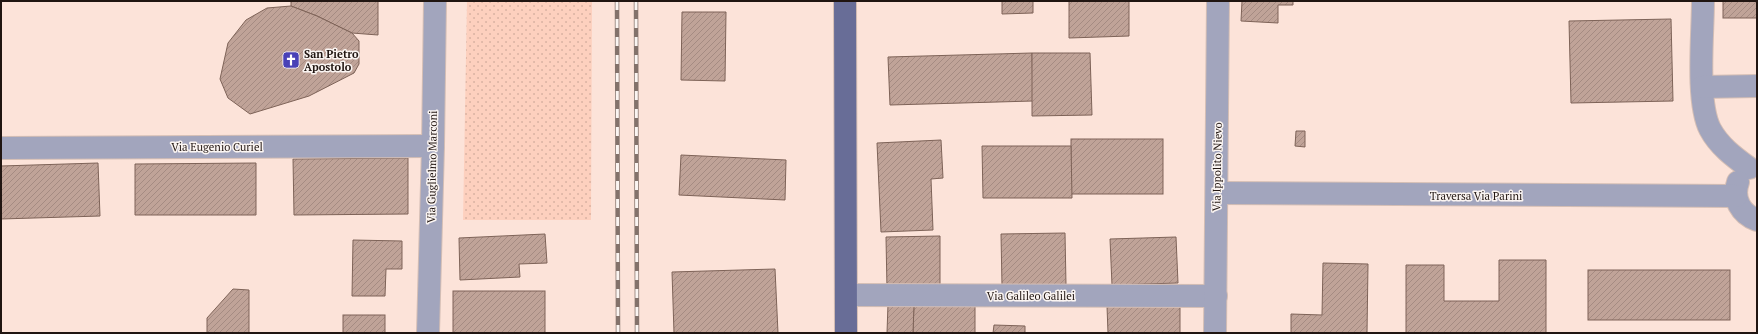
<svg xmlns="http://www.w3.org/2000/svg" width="1758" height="334" font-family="'PT Serif',serif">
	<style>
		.grass { fill: url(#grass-dots) }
		.building { fill: url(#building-hatch); stroke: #7e6358 }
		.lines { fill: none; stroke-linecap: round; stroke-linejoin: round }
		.minor-casing { stroke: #d4beb5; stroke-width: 24 }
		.major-casing { stroke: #d4beb5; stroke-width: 24 }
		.minor { stroke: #a2a5bd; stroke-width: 22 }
		.major { stroke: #686d97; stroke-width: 22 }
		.rail-casing { stroke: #83726b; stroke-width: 4.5 }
		.rail { stroke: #fbf5f2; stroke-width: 3; stroke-dasharray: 9; stroke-linecap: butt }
		.labels { text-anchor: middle; stroke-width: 3; stroke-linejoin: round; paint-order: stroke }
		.poi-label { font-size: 11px; font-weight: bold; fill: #201511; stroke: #fbf5f2; text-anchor: start }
		.street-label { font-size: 11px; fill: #201511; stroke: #fbf5f2 }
	</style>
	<defs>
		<pattern id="grass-dots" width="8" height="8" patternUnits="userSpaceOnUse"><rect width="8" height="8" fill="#fdd0be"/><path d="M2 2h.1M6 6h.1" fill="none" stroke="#d9b2a2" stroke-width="1.8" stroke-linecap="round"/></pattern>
		<pattern id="building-hatch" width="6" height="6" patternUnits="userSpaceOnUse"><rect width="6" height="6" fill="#c0a398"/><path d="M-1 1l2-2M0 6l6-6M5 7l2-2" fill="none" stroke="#a58b82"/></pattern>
	</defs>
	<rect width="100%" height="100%" fill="#fce3d9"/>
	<!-- grass -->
	<path class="grass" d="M467,1H592L591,220H463Z"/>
	<!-- building -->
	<g class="building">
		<path d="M291,1H378V35L352,33L317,16L291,6Z"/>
		<path d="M1002,1H1033V13L1002,14Z"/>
		<path d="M1069,1H1129V36L1069,38Z"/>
		<path d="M1242,1H1293V5H1278V23L1241,21Z"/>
		<rect x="1723" y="1" width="34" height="17"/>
		<path d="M291,6L317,16L352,33L359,41V64L354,73L309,96L250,114L228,98L220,79L228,43L246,20L267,8Z"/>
		<path d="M682,12H726L725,81L681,80Z"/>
		<path d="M1671,19L1673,101L1571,103L1569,21Z"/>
		<path d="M1032,53L1033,101L890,105L888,57Z"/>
		<path d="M1032,53H1090L1092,115L1032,116Z"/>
		<path d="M1296,131H1305V147L1295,146Z"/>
		<rect x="1071" y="139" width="92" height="55"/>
		<path d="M941,140L943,178L931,179L933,230L881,232L877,143Z"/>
		<path d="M982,146H1071L1072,198H983Z"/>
		<path d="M681,155L786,160L785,200L679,195Z"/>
		<path d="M408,158V214L294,215L293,159Z"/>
		<path d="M98,163L100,216L1,219V166Z"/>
		<path d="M256,163V215H135V164Z"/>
		<path d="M1065,233L1066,285L1002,286L1001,234Z"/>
		<path d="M545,234L547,263L519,264L520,277L460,280L459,238Z"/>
		<path d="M940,236V288L887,289L886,237Z"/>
		<path d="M1176,237L1178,283L1112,285L1110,239Z"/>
		<path d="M353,240L402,241V269H386L385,296H352Z"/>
		<path d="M1499,260H1546V333H1406V265H1444V301H1499Z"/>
		<path d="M1323,263L1368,264L1367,333H1291V314L1322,315Z"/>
		<path d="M775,269L778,333H674L672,272Z"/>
		<rect x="1588" y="270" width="142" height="50"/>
		<path d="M233,289L249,290V333H207V318Z"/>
		<rect x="453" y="291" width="92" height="42"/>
		<path d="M914,302L975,303V333H913Z"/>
		<path d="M888,304L914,305L913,333H887Z"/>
		<path d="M1180,305V333H1108L1107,306Z"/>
		<rect x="343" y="315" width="42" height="18"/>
		<path d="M994,325L1025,326V333H993Z"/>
	</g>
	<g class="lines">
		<defs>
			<g id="minor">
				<path d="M1703,1C1703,34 1696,101 1710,129C1719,146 1734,157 1749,168"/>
				<path d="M1702,87L1757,86"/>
				<path d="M1,148L433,146"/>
				<path d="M1738,182C1732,199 1741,214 1757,220"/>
				<path d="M1217,193L1736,196"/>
				<path d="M846,295L1216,296"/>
				<path d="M428,333L433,146L435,1"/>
				<path d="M1215,333L1218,1"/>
			</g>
			<path id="major" d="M845,1L846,333"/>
		</defs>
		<!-- minor casing -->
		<use href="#minor" class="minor-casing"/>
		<!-- major casing -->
		<use href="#major" class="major-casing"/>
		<!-- minor -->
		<use href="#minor" class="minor"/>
		<!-- major -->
		<use href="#major" class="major"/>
		<defs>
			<g id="rail">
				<path d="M617,1L618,333"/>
				<path d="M636,1L637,333"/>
			</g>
		</defs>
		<!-- rail casing -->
		<use href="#rail" class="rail-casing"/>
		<!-- rail -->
		<use href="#rail" class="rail"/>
	</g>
	<!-- icons -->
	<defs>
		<symbol id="church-square" viewBox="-11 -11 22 22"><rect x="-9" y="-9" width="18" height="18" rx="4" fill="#4841b7" stroke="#fbf5f2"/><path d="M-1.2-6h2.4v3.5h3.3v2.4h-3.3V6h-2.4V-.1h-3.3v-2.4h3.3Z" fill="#fff"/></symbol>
	</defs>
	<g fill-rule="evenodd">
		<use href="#church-square" x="281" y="50" width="20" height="20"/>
	</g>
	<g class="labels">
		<!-- poi labels -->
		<g class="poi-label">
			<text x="304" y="58">San Pietro<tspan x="304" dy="13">Apostolo</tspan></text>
		</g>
		<!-- street labels -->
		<g class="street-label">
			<text x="217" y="151">Via Eugenio Curiel</text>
			<text transform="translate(432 167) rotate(-89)" y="4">Via Guglielmo Marconi</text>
			<text transform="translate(1217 167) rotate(-89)" y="4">Via Ippolito Nievo</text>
			<text x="1476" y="200">Traversa Via Parini</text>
			<text x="1031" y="300">Via Galileo Galilei</text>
		</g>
	</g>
	<!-- border -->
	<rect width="1758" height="334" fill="none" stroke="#201511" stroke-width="4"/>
</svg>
